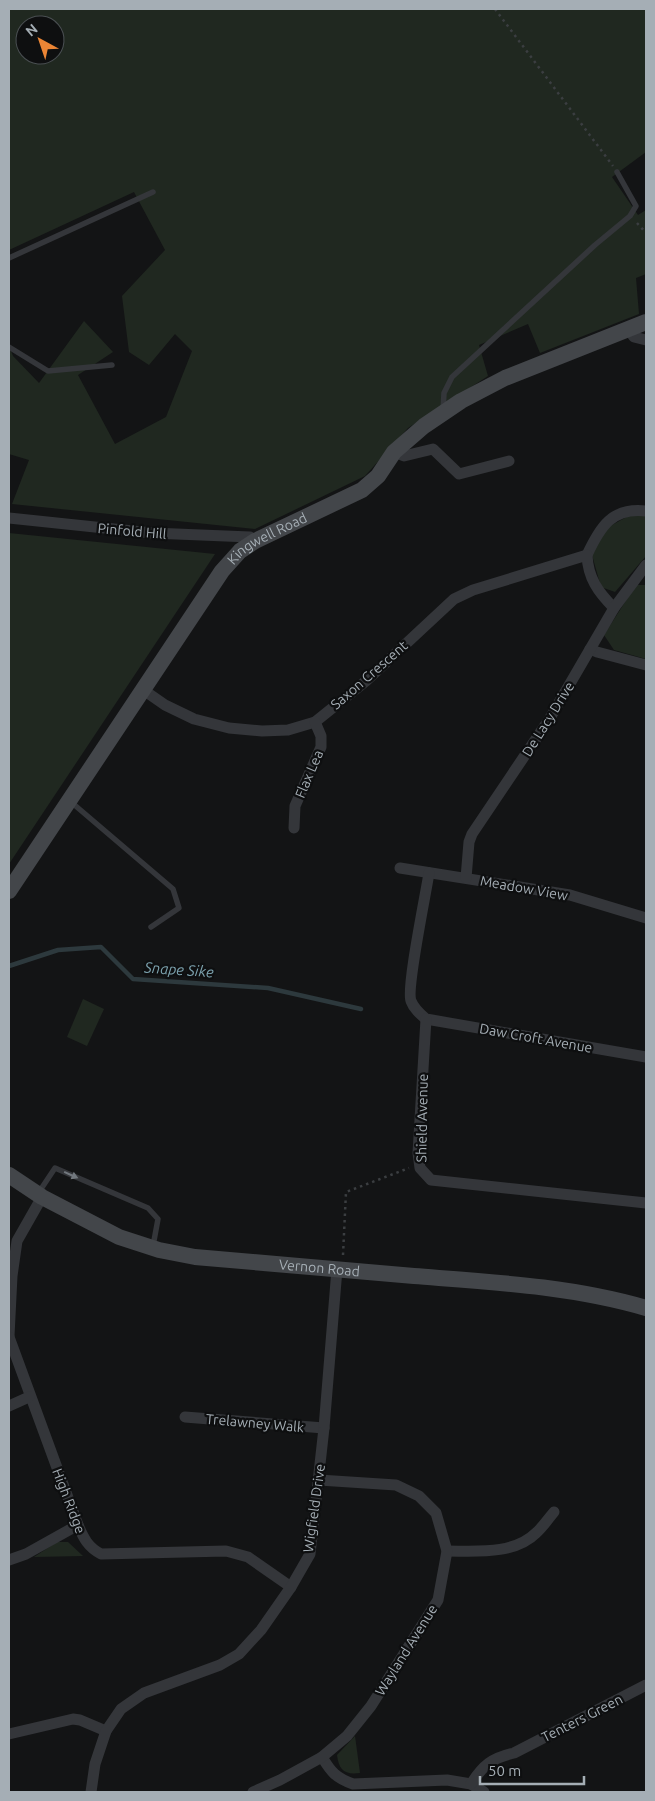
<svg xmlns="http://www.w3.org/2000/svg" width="655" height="1801" font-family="Ubuntu,sans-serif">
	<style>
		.green { fill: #202820; fill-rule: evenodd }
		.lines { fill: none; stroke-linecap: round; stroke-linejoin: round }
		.stream { stroke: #2d393d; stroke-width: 4.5 }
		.path { stroke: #3b3e41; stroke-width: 2.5; stroke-dasharray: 2.5 4; stroke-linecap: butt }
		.lane { stroke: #34363a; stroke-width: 5.5 }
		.street { stroke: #34363a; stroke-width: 11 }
		.secondary { stroke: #43464a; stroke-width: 16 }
		.oneway { fill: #72787e }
		.labels { text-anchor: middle; stroke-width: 4.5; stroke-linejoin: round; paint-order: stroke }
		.street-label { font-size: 14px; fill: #a5aeb5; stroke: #0e0f10 }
		.water-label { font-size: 15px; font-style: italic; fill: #7da3af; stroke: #0e0f10 }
	</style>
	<rect width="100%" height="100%" fill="#131415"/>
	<!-- green -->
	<g class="green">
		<path d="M9,9H646V152L612,177L638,215L646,210V274L636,278L639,314L540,353L528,324L479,345L488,376L408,428L365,476L255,529L12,504L29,460L9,454V346L13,356L39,383L84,321L113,352L78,375L115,444L166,417L192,351L175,334L149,365L129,352L122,296L165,250L134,192L9,250ZM25,25H55V55H25Z"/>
		<path d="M630,515L646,516V556L615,592L601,587L592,555L605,529Z"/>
		<path d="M9,533L215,554L9,864Z"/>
		<path d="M636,585H646V659L614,650L604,635Z"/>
		<path d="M83,999L104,1009L87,1046L67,1037Z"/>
		<path d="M57,1542H68L83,1556L34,1557Z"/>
		<path d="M355,1736L360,1773C344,1775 339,1770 337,1755Z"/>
	</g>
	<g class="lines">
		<!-- stream -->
		<path class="stream" d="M9,966L58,950L101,947L133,979L268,988L361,1009"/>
		<!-- path -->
		<g class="path">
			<path d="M495,9L613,166"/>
			<path d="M637,223L646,233"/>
			<path d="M343,1255L346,1192L409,1168"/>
		</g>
		<!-- lane -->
		<g class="lane">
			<path d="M9,258L153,192"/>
			<path d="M9,347L48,371L112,365"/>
			<path d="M443,411L444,393L452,377L595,245L630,216L636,206L617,172"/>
			<path d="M71,802L173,889L179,908L151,927"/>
			<path d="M39,1192L55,1168L148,1208L158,1219L153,1246"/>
		</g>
		<!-- street -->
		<g class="street">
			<path d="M628,329L634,337L646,340"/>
			<path d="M394,452L404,456L433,449L459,474L509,461"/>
			<path d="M9,518L152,533L250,537L255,541"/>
			<path d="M587,555C600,527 612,507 646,511"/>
			<path d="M590,649L597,652L646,665"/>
			<path d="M142,689L165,705L194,719L229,728L262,731L288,730L315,722L366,681L454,599L473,590L587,555C588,578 598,592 614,608"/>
			<path d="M294,828L295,806L321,747V736L315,722"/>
			<path d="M400,868L570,895L646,918"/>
			<path d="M429,873C426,893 406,989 411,1001C414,1009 420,1014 426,1019L646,1057"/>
			<path d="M466,878L469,842L472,834L550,718L614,608L646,565"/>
			<path d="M426,1019L418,1153L420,1168L431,1180L646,1203"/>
			<path d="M9,1336L12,1276L17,1241L42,1197"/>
			<path d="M9,1337L78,1525C84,1539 88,1547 101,1554L226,1551L248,1557L291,1587"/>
			<path d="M9,1406L29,1397"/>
			<path d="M185,1417L324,1428"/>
			<path d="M447,1551C475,1551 514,1555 536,1533C543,1527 548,1519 554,1512"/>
			<path d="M9,1560L26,1554L78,1525"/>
			<path d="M9,1734L73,1719L80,1720L106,1731"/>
			<path d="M322,1757C331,1772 336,1778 353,1784L447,1780L471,1784L484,1792"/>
			<path d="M471,1784C483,1765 492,1758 514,1753L646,1685"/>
			<path d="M91,1792L95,1764L106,1731L121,1709L144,1693L220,1665L239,1654L261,1630L291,1587L310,1554L324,1428L337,1269"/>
			<path d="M253,1792L280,1780L322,1757L347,1736L371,1706L438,1600L447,1551L436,1513L419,1496L396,1485L319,1480"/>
		</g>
		<!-- secondary -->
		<g class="secondary">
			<path id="s1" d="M9,891L222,571L240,551L255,541L362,490L378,476L394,452L424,426L461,401L505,378L646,322"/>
			<path id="s2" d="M9,1175L42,1197L119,1237L159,1250L195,1257C268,1263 341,1270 414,1276C491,1282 571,1286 646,1308"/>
		</g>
	</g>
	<!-- one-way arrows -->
	<defs><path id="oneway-solid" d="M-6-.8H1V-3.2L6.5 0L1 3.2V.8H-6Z" transform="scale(1.25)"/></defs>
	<use class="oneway" href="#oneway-solid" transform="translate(71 1175) rotate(24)"/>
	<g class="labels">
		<!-- street labels -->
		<g class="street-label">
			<text transform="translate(132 531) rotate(5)" y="5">Pinfold Hill</text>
			<text dy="5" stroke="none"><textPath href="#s1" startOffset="441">Kingwell Road</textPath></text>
			<text transform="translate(369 675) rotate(-41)" y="5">Saxon Crescent</text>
			<text transform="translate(548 719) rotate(-58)" y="5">De Lacy Drive</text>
			<text transform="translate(309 774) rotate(-67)" y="5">Flax Lea</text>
			<text transform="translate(524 888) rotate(10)" y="5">Meadow View</text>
			<text transform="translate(536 1038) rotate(10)" y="5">Daw Croft Avenue</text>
			<text transform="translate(422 1118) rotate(-89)" y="5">Shield Avenue</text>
			<text dy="5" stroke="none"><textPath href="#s2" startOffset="330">Vernon Road</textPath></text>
			<text transform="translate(255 1423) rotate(5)" y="5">Trelawney Walk</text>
			<text transform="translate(69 1501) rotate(69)" y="5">High Ridge</text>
			<text transform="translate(314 1508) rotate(-82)" y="5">Wigfield Drive</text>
			<text transform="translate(406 1650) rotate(-58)" y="5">Wayland Avenue</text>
			<text transform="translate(582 1718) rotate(-27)" y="5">Tenters Green</text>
		</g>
		<!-- water labels -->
		<g class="water-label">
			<text transform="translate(179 970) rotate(4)" y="5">Snape Sike</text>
		</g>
	</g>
	<!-- border -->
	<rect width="655" height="1801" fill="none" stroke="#a5aeb5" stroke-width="20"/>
	<!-- north arrow -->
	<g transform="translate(40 40) rotate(320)"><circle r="24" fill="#0e0f10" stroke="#4a4f52"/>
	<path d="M0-4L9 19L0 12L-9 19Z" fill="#eb8535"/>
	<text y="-8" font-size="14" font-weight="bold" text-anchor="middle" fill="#a5aeb5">N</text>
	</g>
	<!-- scale -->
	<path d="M480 1776v8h104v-8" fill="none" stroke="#a5aeb5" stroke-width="2.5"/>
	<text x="488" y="1776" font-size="15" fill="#a5aeb5" stroke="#0e0f10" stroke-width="4" paint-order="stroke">50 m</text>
</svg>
